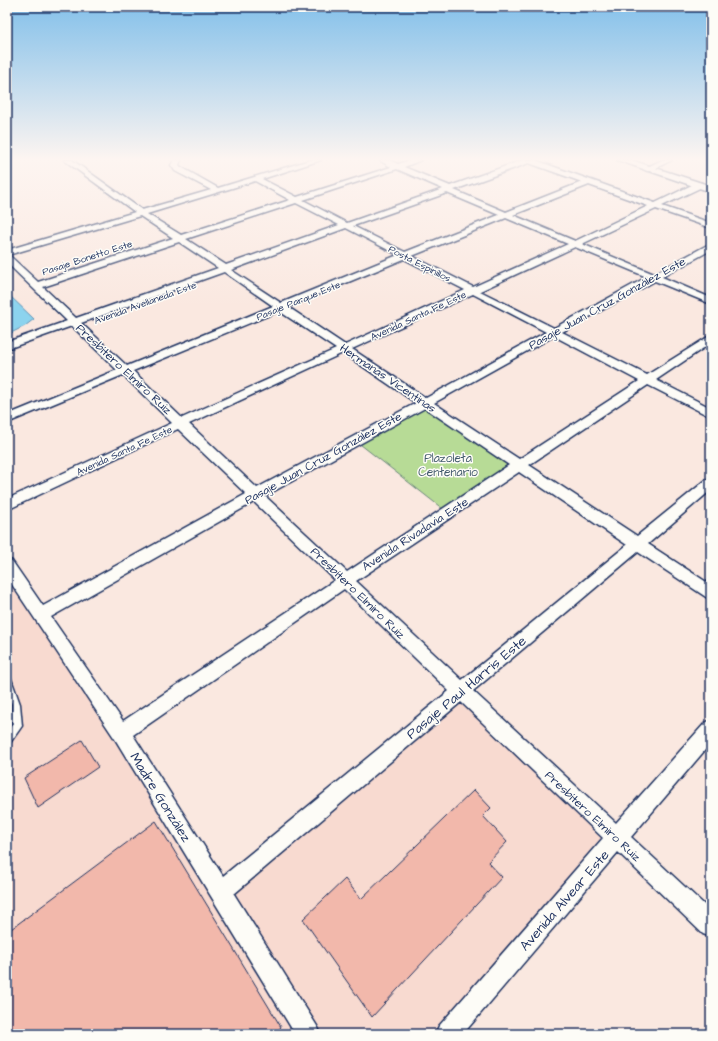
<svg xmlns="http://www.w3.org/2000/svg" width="718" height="1041" font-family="'Architects Daughter',sans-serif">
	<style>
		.built { fill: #f8dad0 }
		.green { fill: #b7db96; stroke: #69857a }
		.water { fill: #8cd3ee; stroke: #5f91b4 }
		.building { fill: #f2b8ab; stroke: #1b2f5e }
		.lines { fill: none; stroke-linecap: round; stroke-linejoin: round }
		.service-casing { stroke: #1b2f5e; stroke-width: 3 }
		.minor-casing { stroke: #1b2f5e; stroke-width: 3 }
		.tertiary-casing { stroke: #1b2f5e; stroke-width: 3 }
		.service { fill: #fdfcf7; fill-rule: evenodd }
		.minor { fill: #fdfcf7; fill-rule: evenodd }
		.tertiary { fill: #fdfcf7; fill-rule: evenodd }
		.labels { text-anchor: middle; stroke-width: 3; stroke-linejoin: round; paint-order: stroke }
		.far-street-label { font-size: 10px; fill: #1b2f5e; stroke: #fdfcf7 }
		.street-label { font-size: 12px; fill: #1b2f5e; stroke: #fdfcf7 }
		.park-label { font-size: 12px; fill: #425a6c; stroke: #fdfcf7 }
		.near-street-label { font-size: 14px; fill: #1b2f5e; stroke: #fdfcf7 }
	</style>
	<rect width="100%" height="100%" fill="#fae8e0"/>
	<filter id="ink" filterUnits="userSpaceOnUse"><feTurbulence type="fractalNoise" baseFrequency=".025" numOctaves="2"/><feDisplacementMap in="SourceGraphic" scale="8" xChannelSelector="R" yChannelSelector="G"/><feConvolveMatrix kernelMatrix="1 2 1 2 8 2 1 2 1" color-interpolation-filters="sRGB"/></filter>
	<g filter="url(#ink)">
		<!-- built -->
		<path class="built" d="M7,565L220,892L461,691L618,839L447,1034H7Z"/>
		<!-- green -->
		<path class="green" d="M424,403L518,466L448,513L356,441Z"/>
		<!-- water -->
		<path class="water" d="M7,293L34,319L25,326L7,335Z"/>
		<!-- building -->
		<g class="building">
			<path d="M82,740L98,767L38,808L24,778Z"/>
			<path d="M474,790L491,808L483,816L507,842L488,862L502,877L372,1017L303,919L345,879L361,899Z"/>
			<path d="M156,821L281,1027L274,1034H7V932Z"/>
		</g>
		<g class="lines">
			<defs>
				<path id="service" d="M7,675L10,676L20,704L22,726L10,743L7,744V732L12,725V704L7,691Z"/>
				<g id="minor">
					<path d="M64,160H72L142,210L211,190L175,171L171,165L174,160H181L179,165L181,167L218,188L310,160H321L262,179L297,197L391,167L379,160H389L398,164L410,160H421L404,167L450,186L523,160H535L655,203L696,183H702V187L662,206L711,223V228L656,209L582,244L654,274L711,243V250L662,277L711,298V304L655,281L562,332L647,375L711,335V343L656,380L711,408V417L648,385L529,465L637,536L706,480L711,478V490L648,544L711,585V599L706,597L638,552L473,691L616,823L705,723L711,720V743L631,837L711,911V937L703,934L618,852L463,1034H435L439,1026L603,838L461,702L234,894L317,1026L321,1034H295L115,739L7,577V559L12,561L43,606L246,494L178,429L7,510V499L172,423L123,375L7,423V415L117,370L72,326L7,349V342L67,321L7,263V250L135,212ZM529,163L582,182L506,212L454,190ZM397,169L443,189L347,223L303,200ZM255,181L290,200L181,235L147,214ZM589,185L648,206L575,241L513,215ZM447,193L499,215L405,252L353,226ZM296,203L339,225L226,265L186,239ZM140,216L173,238L38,282L10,256L8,255ZM506,218L568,244L473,287L412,256ZM346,228L398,255L281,303L231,270ZM179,242L218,268L76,318L43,287ZM575,247L647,277L554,328L480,291ZM404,259L465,290L345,345L288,307ZM224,272L273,306L127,366L81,323ZM473,294L546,332L426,398L352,349ZM279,311L336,349L182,418L133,371ZM554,336L639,381L519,459L434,403ZM343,353L416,403L257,488L189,424ZM425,408L509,465L347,572L265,496ZM519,472L627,545L462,680L356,581ZM254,502L335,580L123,721L51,617ZM344,589L449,691L223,876L133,735Z"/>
					<path d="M662,160H672L650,171H647L643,169Z"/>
				</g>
				<path id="tertiary" d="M617,160H631L711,186V192Z"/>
			</defs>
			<!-- service casing -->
			<use href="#service" class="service-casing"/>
			<!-- minor casing -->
			<use href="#minor" class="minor-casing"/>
			<!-- tertiary casing -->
			<use href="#tertiary" class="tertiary-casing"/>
			<!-- service -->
			<use href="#service" class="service"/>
			<!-- minor -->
			<use href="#minor" class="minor"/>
			<!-- tertiary -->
			<use href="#tertiary" class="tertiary"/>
		</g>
	</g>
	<!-- sky -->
	<linearGradient id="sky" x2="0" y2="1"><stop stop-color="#83c0ea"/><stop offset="0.52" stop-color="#fdf5f1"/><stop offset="1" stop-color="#fdf5f1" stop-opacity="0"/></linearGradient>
	<rect width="718" height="306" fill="url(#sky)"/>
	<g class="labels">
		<!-- far-street labels -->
		<g class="far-street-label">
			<text transform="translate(87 257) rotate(-18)" y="4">Pasaje Bonetto Este</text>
			<text transform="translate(420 263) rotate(27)" y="4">Posta Espinillos</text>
			<text transform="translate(298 300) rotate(-22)" y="4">Pasaje Parque Este</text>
			<text transform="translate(145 302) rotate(-20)" y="4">Avenida Avellaneda Este</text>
			<text transform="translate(418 315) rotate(-25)" y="4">Avenida Santa Fe Este</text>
			<text transform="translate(124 450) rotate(-25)" y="4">Avenida Santa Fe Este</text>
		</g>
		<!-- street labels -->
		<g class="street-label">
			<text transform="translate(607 303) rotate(-29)" y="4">Pasaje Juan Cruz González Este</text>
			<text transform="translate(124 369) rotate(43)" y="4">Presbítero Elmiro Ruiz</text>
			<text transform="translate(388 378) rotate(34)" y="4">Hermanas Vicentinas</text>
			<text transform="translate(323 458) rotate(-29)" y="4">Pasaje Juan Cruz González Este</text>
			<text transform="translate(415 534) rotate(-33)" y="4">Avenida Rivadavia Este</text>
			<text transform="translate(358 593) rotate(44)" y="4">Presbítero Elmiro Ruiz</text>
			<text transform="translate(593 816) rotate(43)" y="4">Presbítero Elmiro Ruiz</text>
		</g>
		<!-- park labels -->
		<g class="park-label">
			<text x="448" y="462">Plazoleta<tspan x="448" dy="14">Centenario</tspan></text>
		</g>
		<!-- near-street labels -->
		<g class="near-street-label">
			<text transform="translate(466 687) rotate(-40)" y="5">Pasaje Paul Harris Este</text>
			<text transform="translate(161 797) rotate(58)" y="5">Madre González</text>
			<text transform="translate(564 900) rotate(-49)" y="5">Avenida Alvear Este</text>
		</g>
	</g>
	<!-- margin -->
	<rect width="718" height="1041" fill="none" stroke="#fdfcf7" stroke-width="24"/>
	<rect x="12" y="12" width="694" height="1017" fill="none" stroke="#1b2f5e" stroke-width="1.5" filter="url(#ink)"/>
</svg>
